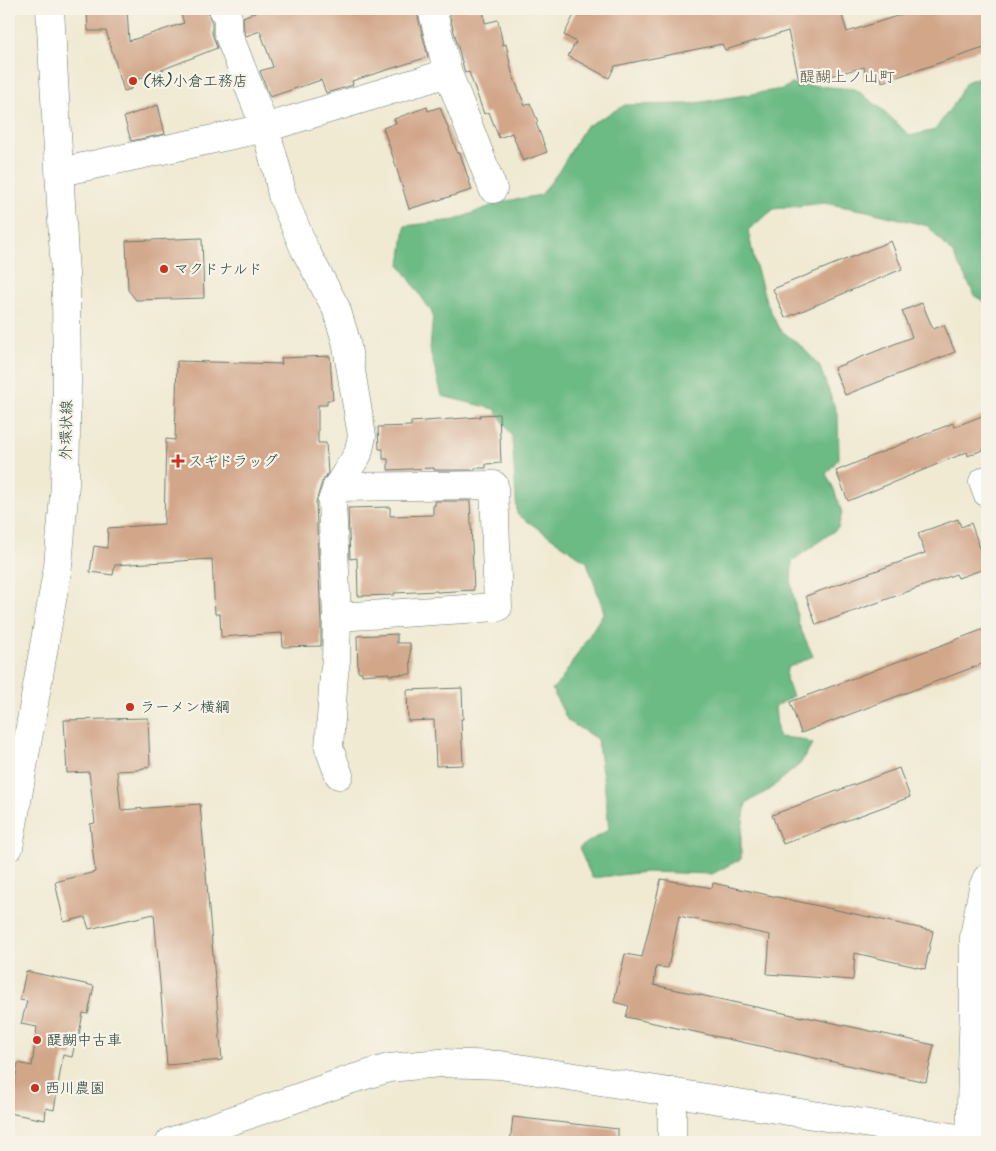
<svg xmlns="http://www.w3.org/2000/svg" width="996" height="1151" font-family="Kalam,'Klee One',sans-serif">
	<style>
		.forest { fill: #6cba84; stroke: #467c5c }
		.building { fill: #d2a689 }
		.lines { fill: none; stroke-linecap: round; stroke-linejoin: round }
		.minor-casing { stroke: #687a6c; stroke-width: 29 }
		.minor { stroke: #fff; stroke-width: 28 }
		.poi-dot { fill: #c8321e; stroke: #f7f3e8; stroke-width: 2 }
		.labels { text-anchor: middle; stroke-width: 4.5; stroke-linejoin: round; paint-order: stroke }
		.poi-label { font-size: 15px; fill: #1f3d34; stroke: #f7f3e8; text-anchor: start }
		.street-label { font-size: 15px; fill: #1f3d34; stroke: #f7f3e8 }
		.neighbourhood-label { font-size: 16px; fill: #5e6252; stroke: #f7f3e8 }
	</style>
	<rect width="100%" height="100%" fill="#f7f3e8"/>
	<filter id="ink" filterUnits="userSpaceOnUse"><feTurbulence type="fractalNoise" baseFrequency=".02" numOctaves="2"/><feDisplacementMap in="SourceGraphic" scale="10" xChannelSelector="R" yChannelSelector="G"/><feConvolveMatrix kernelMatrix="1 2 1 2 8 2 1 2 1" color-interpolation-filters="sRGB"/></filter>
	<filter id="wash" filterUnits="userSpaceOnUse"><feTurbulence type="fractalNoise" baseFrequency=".0096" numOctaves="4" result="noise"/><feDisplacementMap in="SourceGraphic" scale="20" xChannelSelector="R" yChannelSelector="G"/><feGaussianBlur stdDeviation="1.12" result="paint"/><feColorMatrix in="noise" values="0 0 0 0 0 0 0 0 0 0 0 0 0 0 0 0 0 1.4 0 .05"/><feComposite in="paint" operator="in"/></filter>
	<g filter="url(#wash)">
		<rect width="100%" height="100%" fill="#f0ead3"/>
		<!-- forest -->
		<path class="forest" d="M987,74V304L975,296L953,254L928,226L867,211L824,203L774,209L748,230L754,259L766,301L779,329L799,344L819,365L838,416L839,458L826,474L834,489L842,513L838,528L792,561L791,584L799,625L813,656L787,668L786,679L793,696L775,707L778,737L801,739L813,744L800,764L769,790L746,803L741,836V859L712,874L646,872L592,878L579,848L609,829L605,790L597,739L568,721L552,689L561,680L604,612L587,562L517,514L512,436L495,409L442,396L430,350L433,314L400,265L405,226L455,220L501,202L541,195L559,171L585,127L625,105L690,104L782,89L792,84L855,89L883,110L910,136L935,130L955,102L966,82Z"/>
		<g id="blocks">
			<!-- building -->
			<g class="building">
				<path d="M87,9H127L129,41L184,23L179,9H207L209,16L212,22V33L217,48L131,82V89L124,91L106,31H88Z"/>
				<path d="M263,9H417V13L428,57L352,81L353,85L326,93L321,80L270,97L260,71L273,67L260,31L246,36L244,30L243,17Z"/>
				<path d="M448,9H483L485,23L498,20L503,45L506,44L512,73L525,106L530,103L538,122L536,123L547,152L523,161L512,133L499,138L489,112L484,114L469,72L465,73Z"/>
				<path d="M577,9H840L847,32L919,9H987V47L882,82L881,76L866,80L864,67L800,84L788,31L725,50L722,44L615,66L609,78L568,56L576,42L564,35Z"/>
				<path d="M158,105L165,134L131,141L124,117Z"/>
				<path d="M427,107L428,111L440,107L458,154L460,153L472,190L409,209L394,160L383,128L396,123L394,119Z"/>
				<path d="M202,238L204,298L136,300L128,290L126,241Z"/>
				<path d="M891,241L902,269L785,318L773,289Z"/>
				<path d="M922,303L933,329L944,325L955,352L845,395L834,368L912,337L902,311Z"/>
				<path d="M330,356L333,400H327V405H318V443H326L328,473L322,482L316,502L321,622V646L283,647L282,633L221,637L220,614H215L212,559L115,565L113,575L90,572L94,546L107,548L108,528L164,524L166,439L175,440L177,361L282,364L281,358Z"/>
				<path d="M499,414L501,463L486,464V468H475V470H434V468L388,470V459H383V449H379L378,427L411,426V422L480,417V415Z"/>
				<path d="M987,414V448L968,456L967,452L848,501L836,471L953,423L954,427Z"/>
				<path d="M435,501H470L474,590L437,592V591L394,593V595L358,596L357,558L350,559L348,508L390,507V516L433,515V506L435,505Z"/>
				<path d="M958,519L961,527L971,523L987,568L958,578L956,574L816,625L806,596L925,553L918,533Z"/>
				<path d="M987,628V662L801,733L790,702Z"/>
				<path d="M397,634V643H410L411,674L389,675V673L362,675V672H358L357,636Z"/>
				<path d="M462,688L463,719H461L463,765L436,766L434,720L408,721L407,690Z"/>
				<path d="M148,718L150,766L137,770L117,771L121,810L200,804L222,1060L167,1065L154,914L89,929L85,917L64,922L55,882L95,872L90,824L95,823L89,772L67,773L64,720Z"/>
				<path d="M899,768L910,797L783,844L772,815Z"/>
				<path d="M661,879L712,888L713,883L933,931L925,969L855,953L853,980L767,974L770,935L679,916L668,968L656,967L654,985L802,1017V1016L934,1045L926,1082L626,1017L629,1006L614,1002L625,954L642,957Z"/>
				<path d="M26,971L94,986L88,1014L83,1013L78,1040L76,1039L72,1057L63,1055L54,1110L46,1108L45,1120L9,1113L18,1063L32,1066L37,1027L21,1024L27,1001L20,1000Z"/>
				<path d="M513,1117L618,1129V1142H510Z"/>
			</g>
		</g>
	</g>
	<g filter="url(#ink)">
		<use href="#blocks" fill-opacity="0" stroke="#687a6c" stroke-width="1"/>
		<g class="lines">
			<defs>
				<g id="minor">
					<path d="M223,9L228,18V33L265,128L278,174L282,195L305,250L336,308L346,341L362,436L358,454L337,487L332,501L337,617L336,661L334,674L329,748L339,775"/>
					<path d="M448,73L493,189"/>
					<path d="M60,172L265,128L448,73L432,9"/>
					<path d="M987,480L983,482L987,493"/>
					<path d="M337,617L498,607L494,485L337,487"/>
					<path d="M9,847L58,566L65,484L67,381L66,292L50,9"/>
					<path d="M672,1092V1142"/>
					<path d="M170,1142L349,1080L389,1068L440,1063L500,1065L970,1140L987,1141"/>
					<path d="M970,1142L974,1002V937L983,887L987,878"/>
				</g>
			</defs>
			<!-- minor casing -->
			<use href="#minor" class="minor-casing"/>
			<!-- minor -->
			<use href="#minor" class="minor"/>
		</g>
	</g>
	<!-- markers -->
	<g class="poi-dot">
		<circle cx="133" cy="81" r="5"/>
		<circle cx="164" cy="269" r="5"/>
		<path d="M175.5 453.5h5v5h5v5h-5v5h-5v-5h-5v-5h5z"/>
		<circle cx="130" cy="707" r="5"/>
		<circle cx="37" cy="1040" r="5"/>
		<circle cx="35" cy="1088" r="5"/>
	</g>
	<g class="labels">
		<!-- poi labels -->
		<g class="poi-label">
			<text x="143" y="86">(株)小倉工務店</text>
			<text x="174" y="274">マクドナルド</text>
			<text x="188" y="466">スギドラッグ</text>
			<text x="140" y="712">ラーメン横綱</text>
			<text x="47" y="1045">醍醐中古車</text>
			<text x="45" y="1093">西川農園</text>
		</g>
		<!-- street labels -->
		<g class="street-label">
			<text transform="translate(66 430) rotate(-89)" y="5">外環状線</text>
		</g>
		<!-- neighbourhood labels -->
		<g class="neighbourhood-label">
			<text x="847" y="82">醍醐上ノ山町</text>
		</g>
	</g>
	<!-- margin -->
	<rect width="996" height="1151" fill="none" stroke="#f7f3e8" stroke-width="30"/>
</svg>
